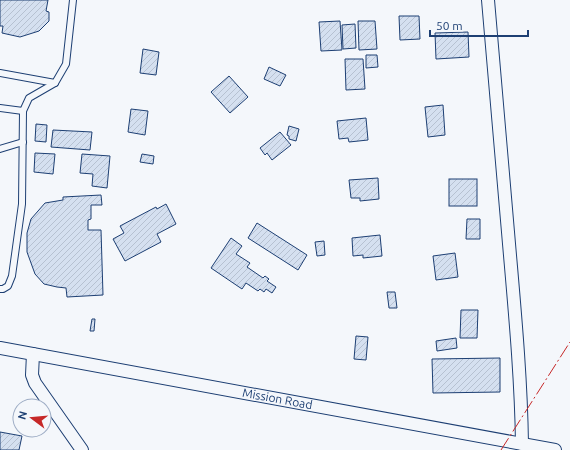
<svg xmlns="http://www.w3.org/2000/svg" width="570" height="450" font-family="Ubuntu,sans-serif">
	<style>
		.building { fill: url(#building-hatch); stroke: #1d3f73 }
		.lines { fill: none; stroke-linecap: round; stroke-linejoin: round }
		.lane-casing { stroke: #1d3f73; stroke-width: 8 }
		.street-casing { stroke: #1d3f73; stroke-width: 14 }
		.lane { stroke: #f4f7fb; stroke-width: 6 }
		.street { stroke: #f4f7fb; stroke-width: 12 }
		.power { stroke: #c62828; stroke-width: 1; stroke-dasharray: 14 3 2 3; stroke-linecap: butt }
		.labels { text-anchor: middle; stroke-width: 3; stroke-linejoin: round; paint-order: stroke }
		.street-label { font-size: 12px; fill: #1d3f73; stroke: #f4f7fb }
	</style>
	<defs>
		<pattern id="building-hatch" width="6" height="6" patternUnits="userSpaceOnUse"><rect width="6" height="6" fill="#d5e0f0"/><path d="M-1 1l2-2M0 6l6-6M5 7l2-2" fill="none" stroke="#b6c1d1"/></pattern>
	</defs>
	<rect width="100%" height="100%" fill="#f4f7fb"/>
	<!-- building -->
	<g class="building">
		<path d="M0,0H48L46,11L49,12V21L39,31L20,37L2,33L3,26H0Z"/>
		<path d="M399,16H419L420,39L400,40Z"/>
		<path d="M340,21L342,50L321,51L319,22Z"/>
		<path d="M358,21H375L377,49L359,50Z"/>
		<path d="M355,24L356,48L343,49L342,25Z"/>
		<path d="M468,32L469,57L436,59L435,33Z"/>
		<path d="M143,49L159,52L156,75L140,73Z"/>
		<path d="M366,55H377L378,67L366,68Z"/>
		<path d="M345,59H363L365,89L346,90Z"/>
		<path d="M269,67L286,75L280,86L264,79Z"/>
		<path d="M229,76L248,97L230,113L211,92Z"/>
		<path d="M443,105L445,135L428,137L425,107Z"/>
		<path d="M131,109L148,111L145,135L128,132Z"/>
		<path d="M366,118L368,140L349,142L348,138L339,139L337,121Z"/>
		<path d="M36,124L47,125L46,142L35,141Z"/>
		<path d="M289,126L299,129L296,141L289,139V136L287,135Z"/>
		<path d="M53,130L92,132L90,150L51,147Z"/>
		<path d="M280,132L291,145L272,160L267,153L265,155L260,148Z"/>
		<path d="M35,153L55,154L53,174L34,172Z"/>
		<path d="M82,154L110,156L107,188L92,186L93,174L80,173Z"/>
		<path d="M142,154L154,156L153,164L140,162Z"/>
		<path d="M378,178L379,199L360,201V198H351L349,180Z"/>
		<rect x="449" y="179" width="28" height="27"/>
		<path d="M101,195L102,205H91V219L88,220V230H101L103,295L67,297L66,288L57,287L44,284L35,274L27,252V233L31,219L45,203L63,200V197Z"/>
		<path d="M166,204L176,224L157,234L161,242L125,261L113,239L124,233L120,226L156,207L157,209Z"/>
		<path d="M467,219H480V239H466Z"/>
		<path d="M257,223L307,255L298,270L248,238Z"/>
		<path d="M380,235L382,256L363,258V255L353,256L352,238Z"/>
		<path d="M231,238L242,246L236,254L250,263L247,267L263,278L265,276L269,279L267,281L276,287L272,293L266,289L264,292L260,289L258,291L246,283L242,289L211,268Z"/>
		<path d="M324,241L325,255L317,256L315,242Z"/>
		<path d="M455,253L458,277L436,280L433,256Z"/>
		<path d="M387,292H395L397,308H389Z"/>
		<path d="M461,310H478L477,338H460Z"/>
		<path d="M92,319H95L94,331H90Z"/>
		<path d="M356,336L368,337L366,360L354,359Z"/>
		<path d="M456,338L457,348L437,351L436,341Z"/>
		<path d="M500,358V392L433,393L432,359Z"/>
		<path d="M0,432L22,436L19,450H0Z"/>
	</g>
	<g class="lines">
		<defs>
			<g id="lane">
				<path d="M0,73L55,83"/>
				<path d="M0,108L23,111"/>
				<path d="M0,149L23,142"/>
				<path d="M0,289H3L8,286L12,276L22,204L23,111L29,98L55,83L66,64L73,0"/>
			</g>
			<g id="street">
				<path d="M488,0C494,78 501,155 508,232C514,303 521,373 522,444"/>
				<path id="s1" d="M0,348L555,450"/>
				<path d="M33,354L32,375L35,383L82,450"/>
			</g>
		</defs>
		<!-- lane casing -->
		<use href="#lane" class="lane-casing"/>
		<!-- street casing -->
		<use href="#street" class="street-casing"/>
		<!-- lane -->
		<use href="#lane" class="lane"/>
		<!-- street -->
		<use href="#street" class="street"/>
		<!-- power -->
		<path class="power" d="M501,450L570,342"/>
	</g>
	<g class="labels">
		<!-- street labels -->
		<g class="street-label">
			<text dy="4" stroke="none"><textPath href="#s1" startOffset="282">Mission Road</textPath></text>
		</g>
	</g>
	<!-- north arrow -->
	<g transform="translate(32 418) rotate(286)"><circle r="19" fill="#f4f7fb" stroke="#9eadc5"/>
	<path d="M0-3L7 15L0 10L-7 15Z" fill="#c62828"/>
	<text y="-6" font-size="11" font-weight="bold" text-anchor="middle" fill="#1d3f73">N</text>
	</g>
	<!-- scale -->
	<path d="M430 30v6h98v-6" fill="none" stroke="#1d3f73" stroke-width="2"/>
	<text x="436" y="30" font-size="12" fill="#1d3f73" stroke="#f4f7fb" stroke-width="3" paint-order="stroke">50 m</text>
</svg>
